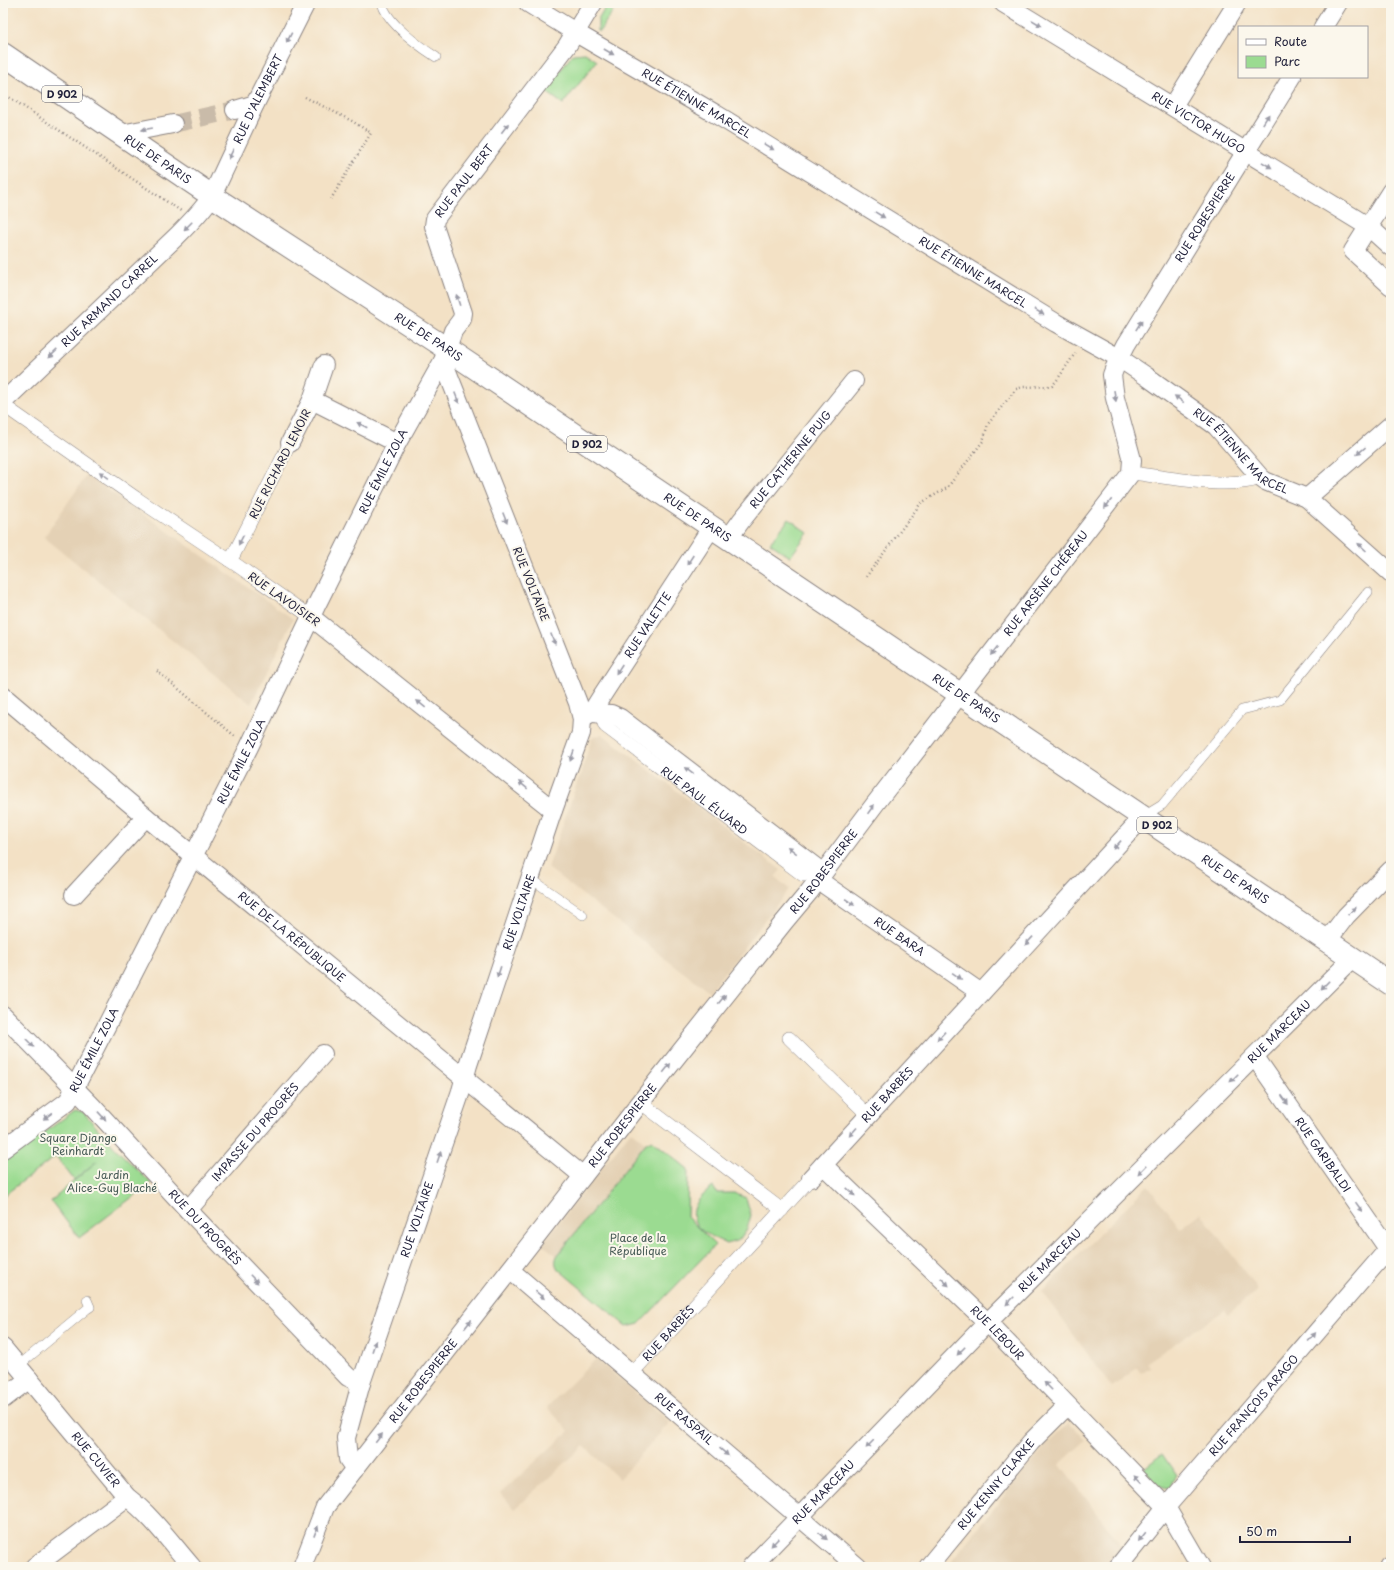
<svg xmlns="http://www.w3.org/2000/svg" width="1394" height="1570" font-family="'Playpen Sans',sans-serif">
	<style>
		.built { fill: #e4d1b5 }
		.green { fill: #9bdb91; stroke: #5e7e66 }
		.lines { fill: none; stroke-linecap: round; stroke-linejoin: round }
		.minor-tunnel { stroke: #c9bba9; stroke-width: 18; stroke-dasharray: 18 9; stroke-linecap: butt }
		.service-casing { stroke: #8a8280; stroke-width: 10 }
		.pedestrian-casing { stroke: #8a8280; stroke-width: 14 }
		.minor-casing { stroke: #8a8280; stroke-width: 20 }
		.primary-casing { stroke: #8a8280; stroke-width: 24 }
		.path { stroke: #8a8280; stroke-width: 2.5; stroke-dasharray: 1 3; stroke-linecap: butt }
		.service { stroke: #fff; stroke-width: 9 }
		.pedestrian { stroke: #fff; stroke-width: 13 }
		.minor { stroke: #fff; stroke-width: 18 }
		.primary { stroke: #fff; stroke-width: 22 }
		.oneway { fill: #9c9ca7 }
		.labels { text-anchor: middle; stroke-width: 4; stroke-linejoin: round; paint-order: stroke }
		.shield { fill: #fbf7ec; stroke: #636270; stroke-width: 1 }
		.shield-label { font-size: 10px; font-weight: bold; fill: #22223b }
		.street-label { font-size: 11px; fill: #22223b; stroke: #fbf7ec }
		.park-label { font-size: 11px; fill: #465a55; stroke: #fbf7ec }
	</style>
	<rect width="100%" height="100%" fill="#fbf7ec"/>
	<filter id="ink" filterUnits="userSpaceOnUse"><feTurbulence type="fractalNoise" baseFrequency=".025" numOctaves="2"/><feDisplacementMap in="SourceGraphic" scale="8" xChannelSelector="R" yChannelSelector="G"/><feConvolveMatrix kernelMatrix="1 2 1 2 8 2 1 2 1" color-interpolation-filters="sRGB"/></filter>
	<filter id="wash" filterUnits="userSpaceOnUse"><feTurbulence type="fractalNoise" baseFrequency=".012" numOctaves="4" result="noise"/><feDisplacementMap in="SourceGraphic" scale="16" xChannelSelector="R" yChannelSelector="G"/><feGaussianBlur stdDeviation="0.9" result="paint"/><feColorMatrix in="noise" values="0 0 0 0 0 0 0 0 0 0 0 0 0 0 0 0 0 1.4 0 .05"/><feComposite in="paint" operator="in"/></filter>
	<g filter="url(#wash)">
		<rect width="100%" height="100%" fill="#f3e1c5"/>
		<!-- built -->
		<g class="built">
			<path d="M87,475L293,619L251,704L44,537Z"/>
			<path d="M602,734L781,870L775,877L789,889L709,992L548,868L578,780L582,773L583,766L592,738Z"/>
			<path d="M631,1131L646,1143L557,1256L542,1244Z"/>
			<path d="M1148,1185L1180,1229L1201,1213L1258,1290L1228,1314L1225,1310L1147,1362L1150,1367L1141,1373L1137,1368L1112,1387L1042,1292Z"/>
			<path d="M596,1359L670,1422L619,1479L584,1446L514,1509L501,1493L569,1431L547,1407Z"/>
			<path d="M1068,1422L1086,1440L1060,1464L1123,1547L1116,1556L1106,1567H949L953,1562L952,1560L1029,1465L1046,1445L1068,1424L1067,1423Z"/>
		</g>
		<!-- green -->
		<g class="green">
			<path d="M608,3H618L599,32L598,31V20Z"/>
			<path d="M585,53L597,61L563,104L545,91L573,54Z"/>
			<path d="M789,519L808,533L790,557L770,543Z"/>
			<path d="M75,1110L83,1112L114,1147L151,1183L79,1238L51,1201L97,1161L74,1180L56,1156L3,1196V1163Z"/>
			<path d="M652,1140L688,1169L687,1217L715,1245L639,1324L627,1327L558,1269C555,1264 555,1261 557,1256L646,1143Z"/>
			<path d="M713,1187L717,1193H734L746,1198L751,1215L747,1229L739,1240L727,1244C719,1240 702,1233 697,1226C687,1210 700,1196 713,1187Z"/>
			<path d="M1162,1454L1177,1476L1168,1488L1159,1486L1143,1469Z"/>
		</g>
	</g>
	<g filter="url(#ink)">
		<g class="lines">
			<!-- minor-tunnel -->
			<path class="minor-tunnel" d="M173,124L235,110"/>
			<defs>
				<g id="service">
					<path d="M382,3C387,23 419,46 436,57"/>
					<path d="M1144,816L1162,805L1242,710L1280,700L1368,592"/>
					<path d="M530,878L583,915"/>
					<path d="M18,1366L87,1309L90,1307L87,1300"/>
				</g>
				<g id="pedestrian">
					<path d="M3,405L136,498L238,566L311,617"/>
					<path d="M1131,473C1169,477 1225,490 1261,478"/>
					<path d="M229,560L234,554L290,443"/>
					<path id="s1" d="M600,713L605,726L803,875L816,868"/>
					<path d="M789,1038L868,1115"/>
					<path d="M640,1102L782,1210"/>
					<path id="s2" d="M632,1373L811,1178"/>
				</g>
				<g id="minor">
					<path id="s3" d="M528,3L583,37L714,113L1056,323L1119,358L1146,376L1216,426L1261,478L1265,481L1307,498L1391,573"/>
					<path id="s4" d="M1003,3L1369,227L1391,247"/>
					<path d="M1323,27L1338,3"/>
					<path d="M1173,106L1237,3"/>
					<path d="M235,110L255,104"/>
					<path d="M121,134L173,124"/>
					<path d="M1391,191L1353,251L1391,286"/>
					<path d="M312,400L397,443"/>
					<path id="s5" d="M3,402L177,236C190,223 202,211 212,196L255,104L306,3"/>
					<path d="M290,443L312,400L324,365"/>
					<path d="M1307,498L1391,425"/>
					<path id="s6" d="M728,539L741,521L854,381"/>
					<path d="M311,617L553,810"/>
					<path id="s7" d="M3,696L146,817L583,1176"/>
					<path d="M591,713L611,714L620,718L823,873"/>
					<path id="s8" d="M582,718L591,713L601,697L711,528"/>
					<path id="s9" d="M818,880L981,993"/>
					<path d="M74,895L146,817"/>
					<path d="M1327,941L1346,916L1391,870"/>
					<path id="s10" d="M3,1015L93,1107L188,1210L348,1377L361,1383"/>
					<path id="s11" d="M1255,1057L1391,1253"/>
					<path id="s12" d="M3,1149L68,1101L249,747L316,606L397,443L443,361L453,331L462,319L463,313L434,226L435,219L567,46L593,3"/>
					<path id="s13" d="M823,1165L988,1323L1166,1507L1201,1567"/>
					<path id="s14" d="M811,1178L1144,816"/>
					<path id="s15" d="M188,1210L323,1054"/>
					<path id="s16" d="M510,1270L858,1567"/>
					<path id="s17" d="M3,1348L127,1497C152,1516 171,1543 192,1567"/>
					<path d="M3,1399L29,1379"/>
					<path id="s18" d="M355,1469L348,1459L346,1438L361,1383L461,1091L468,1065L551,816L581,733L582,719L578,703L443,361"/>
					<path d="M34,1567L127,1497"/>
					<path id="s19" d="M302,1567L325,1507L658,1080L784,922L809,892L875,804L1131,473L1132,460L1115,398L1112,375L1115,367L1126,345L1292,77"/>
					<path id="s20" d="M751,1567L981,1329L1353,958"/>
					<path id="s21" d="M928,1567L1031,1442L1067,1406"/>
					<path id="s22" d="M1118,1567L1166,1507L1391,1246"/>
					<path d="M1389,1567L1391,1566"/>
				</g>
				<g id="primary">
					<path id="s23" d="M3,54L212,196L447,349L1391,984"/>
				</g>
			</defs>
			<!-- service casing -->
			<use href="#service" class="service-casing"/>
			<!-- pedestrian casing -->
			<use href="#pedestrian" class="pedestrian-casing"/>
			<!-- minor casing -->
			<use href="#minor" class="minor-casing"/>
			<!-- primary casing -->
			<use href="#primary" class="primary-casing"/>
			<!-- path -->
			<g class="path">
				<path d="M3,93L181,211"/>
				<path d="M305,97L352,121L371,133L331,199"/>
				<path d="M866,577L921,503L947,488L983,441L988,424L1016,389L1023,387L1052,386L1057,380L1076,352"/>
				<path d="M157,671L236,737"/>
			</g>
			<!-- service -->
			<use href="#service" class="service"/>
			<!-- pedestrian -->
			<use href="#pedestrian" class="pedestrian"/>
			<!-- minor -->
			<use href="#minor" class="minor"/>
			<!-- primary -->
			<use href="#primary" class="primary"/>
		</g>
		<!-- one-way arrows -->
		<defs><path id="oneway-solid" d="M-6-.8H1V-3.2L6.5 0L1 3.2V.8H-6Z"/></defs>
		<g class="oneway">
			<use href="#oneway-solid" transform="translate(1037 23) rotate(31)"/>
			<use href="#oneway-solid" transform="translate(289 38) rotate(117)"/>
			<use href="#oneway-solid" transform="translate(609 52) rotate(30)"/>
			<use href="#oneway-solid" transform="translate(1266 119) rotate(-58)"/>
			<use href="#oneway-solid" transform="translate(505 128) rotate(-53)"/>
			<use href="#oneway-solid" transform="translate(147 129) rotate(170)"/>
			<use href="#oneway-solid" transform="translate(769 147) rotate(31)"/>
			<use href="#oneway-solid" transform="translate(231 154) rotate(116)"/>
			<use href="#oneway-solid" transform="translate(1267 165) rotate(31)"/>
			<use href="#oneway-solid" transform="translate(880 215) rotate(31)"/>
			<use href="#oneway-solid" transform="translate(188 226) rotate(135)"/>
			<use href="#oneway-solid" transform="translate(458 300) rotate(-108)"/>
			<use href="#oneway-solid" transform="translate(1039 312) rotate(31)"/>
			<use href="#oneway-solid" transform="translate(1139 325) rotate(-58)"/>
			<use href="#oneway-solid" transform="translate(53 354) rotate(136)"/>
			<use href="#oneway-solid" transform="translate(1115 396) rotate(80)"/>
			<use href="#oneway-solid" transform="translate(457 398) rotate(68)"/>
			<use href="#oneway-solid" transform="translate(1179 399) rotate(-144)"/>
			<use href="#oneway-solid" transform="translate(362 425) rotate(-153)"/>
			<use href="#oneway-solid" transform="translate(1361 451) rotate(140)"/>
			<use href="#oneway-solid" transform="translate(104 475) rotate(-145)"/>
			<use href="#oneway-solid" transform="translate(1108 504) rotate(128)"/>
			<use href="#oneway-solid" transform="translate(505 518) rotate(68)"/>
			<use href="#oneway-solid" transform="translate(241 540) rotate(117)"/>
			<use href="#oneway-solid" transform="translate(1362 547) rotate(-138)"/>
			<use href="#oneway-solid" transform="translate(690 560) rotate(123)"/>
			<use href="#oneway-solid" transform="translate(553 639) rotate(68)"/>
			<use href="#oneway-solid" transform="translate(994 651) rotate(128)"/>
			<use href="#oneway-solid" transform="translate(619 669) rotate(123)"/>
			<use href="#oneway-solid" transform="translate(421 704) rotate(-141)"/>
			<use href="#oneway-solid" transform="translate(572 756) rotate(110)"/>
			<use href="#oneway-solid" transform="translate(689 771) rotate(-143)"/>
			<use href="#oneway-solid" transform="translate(523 785) rotate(-141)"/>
			<use href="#oneway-solid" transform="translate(871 809) rotate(-55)"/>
			<use href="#oneway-solid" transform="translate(1117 845) rotate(133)"/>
			<use href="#oneway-solid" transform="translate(792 850) rotate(-143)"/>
			<use href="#oneway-solid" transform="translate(850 902) rotate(35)"/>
			<use href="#oneway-solid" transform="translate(1352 911) rotate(-43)"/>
			<use href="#oneway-solid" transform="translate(1029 941) rotate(133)"/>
			<use href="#oneway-solid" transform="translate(499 972) rotate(108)"/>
			<use href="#oneway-solid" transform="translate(957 976) rotate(35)"/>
			<use href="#oneway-solid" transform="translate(1325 985) rotate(134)"/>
			<use href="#oneway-solid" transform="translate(722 999) rotate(-51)"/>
			<use href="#oneway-solid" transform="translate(941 1036) rotate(133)"/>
			<use href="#oneway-solid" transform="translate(30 1043) rotate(46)"/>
			<use href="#oneway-solid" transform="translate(667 1068) rotate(-51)"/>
			<use href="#oneway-solid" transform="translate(1234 1078) rotate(135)"/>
			<use href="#oneway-solid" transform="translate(1285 1100) rotate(55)"/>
			<use href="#oneway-solid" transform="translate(48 1116) rotate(144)"/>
			<use href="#oneway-solid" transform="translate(102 1116) rotate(47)"/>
			<use href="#oneway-solid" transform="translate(853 1132) rotate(132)"/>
			<use href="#oneway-solid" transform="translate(439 1157) rotate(-71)"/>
			<use href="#oneway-solid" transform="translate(1142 1170) rotate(135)"/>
			<use href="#oneway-solid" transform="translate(851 1192) rotate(44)"/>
			<use href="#oneway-solid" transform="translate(1359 1207) rotate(55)"/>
			<use href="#oneway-solid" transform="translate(254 1279) rotate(46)"/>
			<use href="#oneway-solid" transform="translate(945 1282) rotate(44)"/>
			<use href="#oneway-solid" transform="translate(540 1295) rotate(40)"/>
			<use href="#oneway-solid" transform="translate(1010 1301) rotate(135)"/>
			<use href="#oneway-solid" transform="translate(468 1324) rotate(-52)"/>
			<use href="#oneway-solid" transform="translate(1312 1337) rotate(-49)"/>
			<use href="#oneway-solid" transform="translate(374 1346) rotate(-71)"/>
			<use href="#oneway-solid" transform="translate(961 1351) rotate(134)"/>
			<use href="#oneway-solid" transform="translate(1048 1386) rotate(-134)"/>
			<use href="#oneway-solid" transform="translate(379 1438) rotate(-52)"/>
			<use href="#oneway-solid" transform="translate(870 1444) rotate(134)"/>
			<use href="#oneway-solid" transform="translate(724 1452) rotate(41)"/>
			<use href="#oneway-solid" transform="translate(1138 1479) rotate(-134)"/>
			<use href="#oneway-solid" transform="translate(316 1531) rotate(-69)"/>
			<use href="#oneway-solid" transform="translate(823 1536) rotate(41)"/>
			<use href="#oneway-solid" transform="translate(1142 1537) rotate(129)"/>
			<use href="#oneway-solid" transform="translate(775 1542) rotate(134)"/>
		</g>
	</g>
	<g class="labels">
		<!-- shield labels -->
		<g class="shield">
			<rect x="42" y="86" width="40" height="16" rx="3"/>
			<rect x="567" y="436" width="40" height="16" rx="3"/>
			<rect x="1137" y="817" width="40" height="16" rx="3"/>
		</g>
		<g class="shield-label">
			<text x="62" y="98">D 902</text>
			<text x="587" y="448">D 902</text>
			<text x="1157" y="829">D 902</text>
		</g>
		<!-- street labels -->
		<g class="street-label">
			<text dy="4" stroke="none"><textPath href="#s5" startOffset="401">RUE D'ALEMBERT</textPath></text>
			<text dy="4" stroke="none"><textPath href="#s3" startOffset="196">RUE ÉTIENNE MARCEL</textPath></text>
			<text dy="4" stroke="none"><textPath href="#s4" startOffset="229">RUE VICTOR HUGO</textPath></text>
			<text dy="4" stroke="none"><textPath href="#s23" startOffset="187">RUE DE PARIS</textPath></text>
			<text dy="4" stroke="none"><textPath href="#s12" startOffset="1110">RUE PAUL BERT</textPath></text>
			<text dy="4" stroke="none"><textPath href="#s19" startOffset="1659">RUE ROBESPIERRE</textPath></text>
			<text dy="4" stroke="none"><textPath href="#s3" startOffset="520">RUE ÉTIENNE MARCEL</textPath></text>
			<text dy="4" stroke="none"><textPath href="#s5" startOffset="147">RUE ARMAND CARREL</textPath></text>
			<text dy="4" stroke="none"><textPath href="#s23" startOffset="511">RUE DE PARIS</textPath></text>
			<text dy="4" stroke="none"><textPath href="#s3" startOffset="844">RUE ÉTIENNE MARCEL</textPath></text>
			<text dy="4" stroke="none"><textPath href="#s6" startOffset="101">RUE CATHERINE PUIG</textPath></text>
			<text transform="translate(280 464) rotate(-63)" y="4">RUE RICHARD LENOIR</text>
			<text dy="4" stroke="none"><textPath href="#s12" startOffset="785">RUE ÉMILE ZOLA</textPath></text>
			<text dy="4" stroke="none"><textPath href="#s23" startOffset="835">RUE DE PARIS</textPath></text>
			<text dy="4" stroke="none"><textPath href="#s19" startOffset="1236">RUE ARSÈNE CHÉREAU</textPath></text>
			<text transform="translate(531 584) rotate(68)" y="4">RUE VOLTAIRE</text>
			<text transform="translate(284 599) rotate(35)" y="4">RUE LAVOISIER</text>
			<text dy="4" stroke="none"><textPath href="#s8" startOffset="115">RUE VALETTE</textPath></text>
			<text dy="4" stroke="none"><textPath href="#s23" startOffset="1159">RUE DE PARIS</textPath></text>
			<text dy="4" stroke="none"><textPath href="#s12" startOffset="462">RUE ÉMILE ZOLA</textPath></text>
			<text dy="4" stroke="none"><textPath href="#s1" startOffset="138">RUE PAUL ÉLUARD</textPath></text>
			<text dy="4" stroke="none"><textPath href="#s19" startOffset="872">RUE ROBESPIERRE</textPath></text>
			<text dy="4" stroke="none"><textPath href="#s23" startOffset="1483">RUE DE PARIS</textPath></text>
			<text dy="4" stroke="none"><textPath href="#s18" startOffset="587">RUE VOLTAIRE</textPath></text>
			<text dy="4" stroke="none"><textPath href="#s7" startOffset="376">RUE DE LA RÉPUBLIQUE</textPath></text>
			<text dy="4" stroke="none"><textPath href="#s9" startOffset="99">RUE BARA</textPath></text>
			<text dy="4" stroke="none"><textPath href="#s20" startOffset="752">RUE MARCEAU</textPath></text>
			<text dy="4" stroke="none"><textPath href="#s12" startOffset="138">RUE ÉMILE ZOLA</textPath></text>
			<text dy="4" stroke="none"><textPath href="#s14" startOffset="113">RUE BARBÈS</textPath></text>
			<text dy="4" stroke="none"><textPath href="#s19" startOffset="548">RUE ROBESPIERRE</textPath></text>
			<text dy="4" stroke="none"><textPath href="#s15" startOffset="103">IMPASSE DU PROGRÈS</textPath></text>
			<text dy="4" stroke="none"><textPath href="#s11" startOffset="119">RUE GARIBALDI</textPath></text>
			<text dy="4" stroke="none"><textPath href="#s18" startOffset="263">RUE VOLTAIRE</textPath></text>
			<text dy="4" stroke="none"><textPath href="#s10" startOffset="293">RUE DU PROGRÈS</textPath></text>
			<text dy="4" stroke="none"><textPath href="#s20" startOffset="428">RUE MARCEAU</textPath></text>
			<text dy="4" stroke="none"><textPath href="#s2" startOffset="54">RUE BARBÈS</textPath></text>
			<text dy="4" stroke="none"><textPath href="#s13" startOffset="242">RUE LEBOUR</textPath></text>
			<text dy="4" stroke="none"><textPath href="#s19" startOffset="224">RUE ROBESPIERRE</textPath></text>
			<text dy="4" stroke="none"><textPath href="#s22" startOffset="211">RUE FRANÇOIS ARAGO</textPath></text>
			<text dy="4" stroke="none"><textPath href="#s16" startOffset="229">RUE RASPAIL</textPath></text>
			<text dy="4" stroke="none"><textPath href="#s17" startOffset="145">RUE CUVIER</textPath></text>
			<text dy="4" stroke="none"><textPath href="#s21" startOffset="107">RUE KENNY CLARKE</textPath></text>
			<text dy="4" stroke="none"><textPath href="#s20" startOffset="104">RUE MARCEAU</textPath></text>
		</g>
		<!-- park labels -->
		<g class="park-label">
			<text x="78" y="1142">Square Django<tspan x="78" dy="13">Reinhardt</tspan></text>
			<text x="112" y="1179">Jardin<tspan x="112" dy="13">Alice-Guy Blaché</tspan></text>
			<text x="638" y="1242">Place de la<tspan x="638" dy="13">République</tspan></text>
		</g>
	</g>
	<!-- margin -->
	<rect width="1394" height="1570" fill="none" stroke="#fbf7ec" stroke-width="16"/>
	<!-- legend -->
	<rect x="1238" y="26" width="130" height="52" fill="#fbf7ec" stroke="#a4a2a5"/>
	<rect x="1246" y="39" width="20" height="6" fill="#ffffff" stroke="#a4a2a5"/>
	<text x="1274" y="46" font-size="12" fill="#22223b">Route</text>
	<rect x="1246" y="56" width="20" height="12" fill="#9bdb91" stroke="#a4a2a5"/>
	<text x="1274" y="66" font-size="12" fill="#22223b">Parc</text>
	<!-- scale -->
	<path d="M1240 1536v6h110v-6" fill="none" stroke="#22223b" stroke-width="2"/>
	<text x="1246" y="1536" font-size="12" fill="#22223b" stroke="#fbf7ec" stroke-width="3" paint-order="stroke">50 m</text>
</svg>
